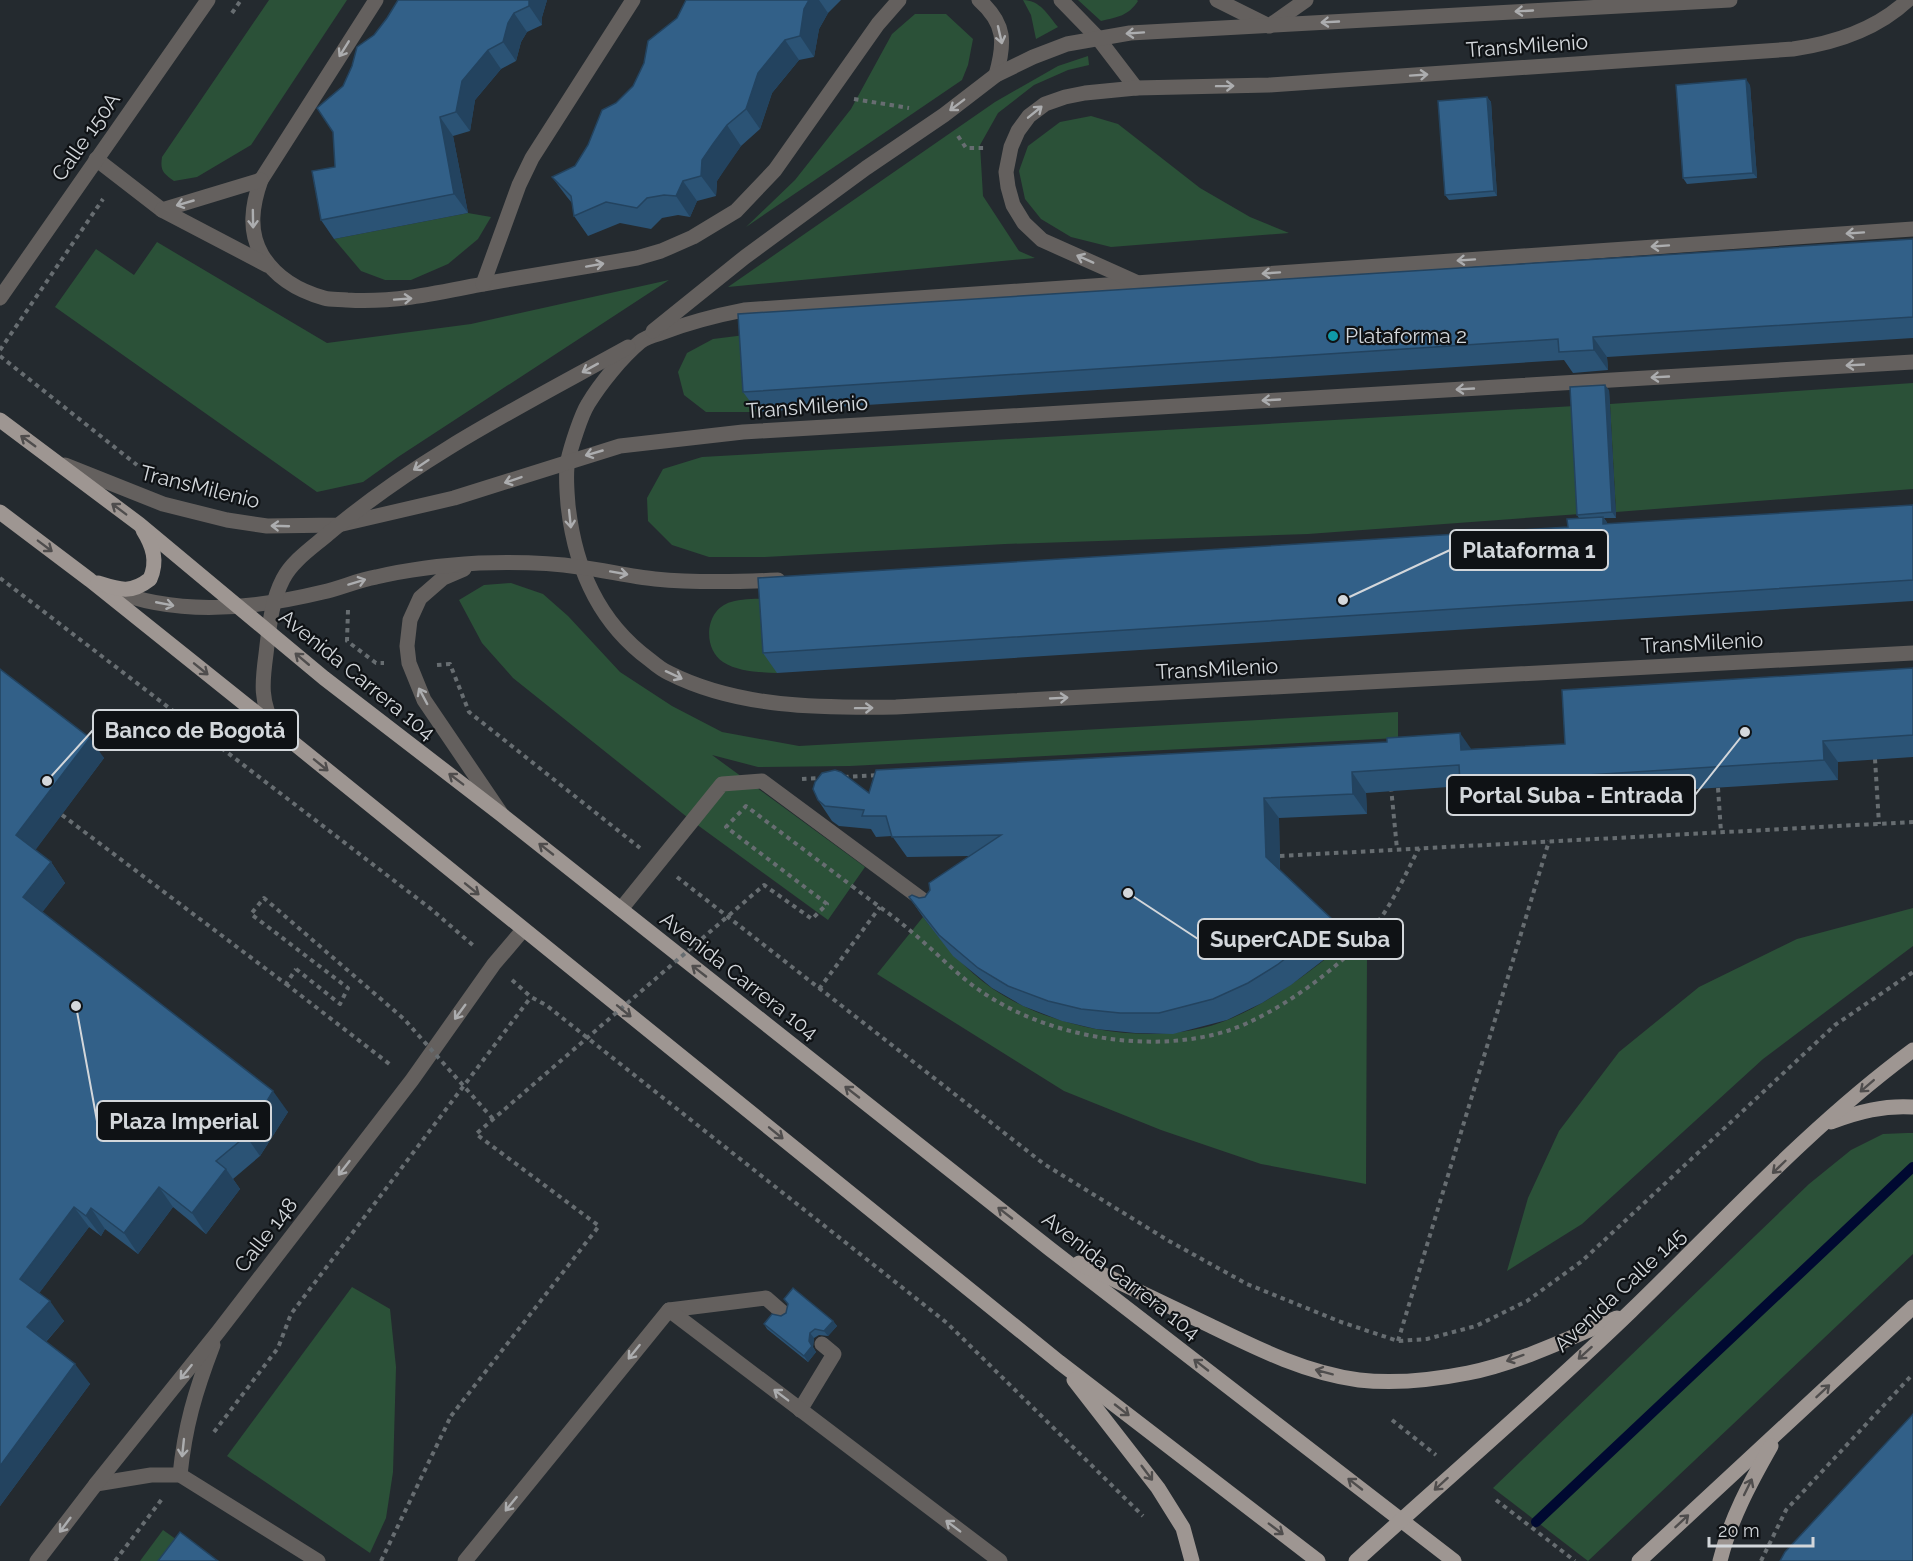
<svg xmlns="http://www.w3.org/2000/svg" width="1913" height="1561" font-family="Raleway,sans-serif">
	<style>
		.green { fill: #2b5138 }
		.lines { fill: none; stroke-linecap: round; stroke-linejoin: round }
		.stream { stroke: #000931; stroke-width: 10 }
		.path { stroke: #676d71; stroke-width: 4; stroke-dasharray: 4.5 4.5; stroke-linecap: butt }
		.minor { stroke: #64605e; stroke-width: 15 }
		.major { stroke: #9e9692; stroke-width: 15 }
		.path-bridge { stroke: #676d71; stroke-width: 4; stroke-dasharray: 4.5 4.5; stroke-linecap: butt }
		.wall { fill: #2b5375 }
		.shaded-wall { fill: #23435f }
		.building { fill: #326088; stroke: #23435f; stroke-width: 1.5 }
		.oneway { stroke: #acadaf }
		.oneway2 { stroke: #4f4d4d }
		.culture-dot { fill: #0f9aa8; stroke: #0f1215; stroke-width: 2 }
		.labels { text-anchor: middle; stroke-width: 4.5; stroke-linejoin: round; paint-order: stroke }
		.street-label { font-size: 21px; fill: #d3d7db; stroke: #0f1215 }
		.poi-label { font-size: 21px; fill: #d3d7db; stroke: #0f1215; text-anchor: start }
		.leader { fill: none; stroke: #d3d7db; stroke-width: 2 }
		.callout-dot { fill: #d3d7db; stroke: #0f1215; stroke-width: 2 }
		.callout { fill: #0f1215; stroke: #d3d7db; stroke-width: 2 }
		.callout-label { font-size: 22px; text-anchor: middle; font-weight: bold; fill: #d3d7db }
	</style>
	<rect width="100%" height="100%" fill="#242a2f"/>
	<!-- green -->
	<g class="green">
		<path d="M269,0H347L251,145L197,177L174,181C163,173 160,171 162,157Z"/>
		<path d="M1023,0C1040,0 1048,15 1058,27L1036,39L1031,15Z"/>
		<path d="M1078,0H1137L1138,1C1128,16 1118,17 1101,21Z"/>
		<path d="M915,14H946L973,39L968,65L962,80L746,227L795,180L851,109L892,34Z"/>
		<path d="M1088,56L1089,65L1068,70L1034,85L998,113L980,145L983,196L1019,251L1035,258L728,287L995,102L1058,66Z"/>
		<path d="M1091,116L1118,124L1200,188L1250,217L1289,233L1111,247L1071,237L1041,219L1025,199L1019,171L1028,146L1060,122Z"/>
		<path d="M468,213L491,217L478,239L448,264L411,280H385L361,271L334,239Z"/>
		<path d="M157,242L327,343L471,324L669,280L398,457L363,482L317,492L55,307L96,249L134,275Z"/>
		<path d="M753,334L758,412H706L684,395L678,372L687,353L713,339Z"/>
		<path d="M1913,383V489L1616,512L1610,404Z"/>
		<path d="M1575,406L1580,514L1308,534L1005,544L765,557H709L672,545L648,521L647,498L663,469L702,457Z"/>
		<path d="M511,583L543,594L568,616L620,672L672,706L722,732L799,746L1398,712V738L850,766L758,767L712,755L865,867L828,920L692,821L513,678L482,643L459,600L484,585Z"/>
		<path d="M773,598L777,673C760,672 738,672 723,662C702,648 705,609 731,602C743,598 759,599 773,598Z"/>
		<path d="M1913,908V946L1763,1059L1582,1224L1507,1271L1528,1198L1559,1131L1619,1052L1699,987L1797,939Z"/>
		<path d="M923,917C944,944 965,970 993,989C1056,1031 1159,1049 1230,1019C1274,1000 1311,971 1348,941L1367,955L1366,1184L1261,1164L1161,1130L1064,1091L877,974Z"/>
		<path d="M1907,1133H1913V1254L1588,1561L1493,1488L1809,1184L1851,1150L1883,1134Z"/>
		<path d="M352,1287L390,1309L396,1367L393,1472L386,1518L370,1553L227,1456Z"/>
		<path d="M163,1530L194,1552L187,1561H140Z"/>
	</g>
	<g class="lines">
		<!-- stream -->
		<path class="stream" d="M1536,1522L1913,1167"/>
		<!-- path -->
		<g class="path">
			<path d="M232,13L241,0"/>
			<path d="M854,99L909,108"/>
			<path d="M958,136L966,148H986"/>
			<path d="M0,350L103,199"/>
			<path d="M0,356L137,465"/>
			<path d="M0,578L431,909L475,947"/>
			<path d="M348,610L347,641L376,663H384"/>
			<path d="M437,665L450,664L469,712L640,848"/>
			<path d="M1875,759L1879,824"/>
			<path d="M844,777L878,775"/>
			<path d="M802,779L821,778"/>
			<path d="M1391,787L1397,849"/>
			<path d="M1718,788L1721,832"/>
			<path d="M62,815L286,984L296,969"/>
			<path d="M1280,856L1913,822"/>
			<path d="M677,877L1044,1164L1169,1241L1247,1284L1341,1322L1398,1341L1427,1339L1476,1326L1527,1301L1582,1261L1835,1025L1913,972"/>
			<path d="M852,886C872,902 894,916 913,933C936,952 958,976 982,992C1048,1037 1150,1055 1227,1031C1276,1015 1342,967 1374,927C1393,903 1405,875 1419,848"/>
			<path d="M512,980L531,997L546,1005L947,1323L1143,1516"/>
			<path d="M286,984L392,1066"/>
			<path d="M819,989L880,907"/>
			<path d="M1398,1341L1549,841"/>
			<path d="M1392,1420L1436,1455"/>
			<path d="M214,1432L278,1348L291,1314L531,997"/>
			<path d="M1496,1500L1575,1561"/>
			<path d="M115,1561L162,1499"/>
			<path d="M381,1561L451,1416"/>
			<path d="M1761,1561L1786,1510L1913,1374"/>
		</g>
		<!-- minor -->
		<g class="minor">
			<path d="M376,0L261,180C252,205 248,231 262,255C276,278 299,291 324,298C331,300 340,299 347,300C394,303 438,293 483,284C534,275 585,267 637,258L661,251L693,237L736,211L775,170L878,24L899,0"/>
			<path d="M979,0C1006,24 1005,43 996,75"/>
			<path d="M1061,0L1097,37L1136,88"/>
			<path d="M1217,0L1269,26L1306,0"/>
			<path d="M96,159L162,210"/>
			<path d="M261,180L162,210L267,265"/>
			<path d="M1913,229L744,310C713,316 690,322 661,333C654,335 646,337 640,342C622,357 600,384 588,404C581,415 571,447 568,460C565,473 567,491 568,505C575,568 598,622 650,660C656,665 662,670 669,673C738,708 820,708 896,707L1913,653"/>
			<path d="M1136,282L1042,240L1024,223L1013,205L1008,187L1006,172L1011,147L1018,131L1029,116L1045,104L1065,97L1085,93L1136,88L1269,85L1793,49C1836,43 1876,30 1908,0"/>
			<path d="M483,284L519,185L532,158L633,0"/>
			<path d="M0,298L208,0"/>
			<path d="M653,331L745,257L866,168L944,115L996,75L1033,57L1067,44L1130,33L1730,0"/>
			<path d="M65,465L163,504L227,520L267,526L338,525L454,498L620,446L743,432L1913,362"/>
			<path d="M464,569L443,578L420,598L410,620L407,646L409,663L424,700L500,812"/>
			<path d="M109,589C177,617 253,609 323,592C341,588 358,580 376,577C410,569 445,565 479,563C513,562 546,562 579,567C605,570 630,577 655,579C696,583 737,582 778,580"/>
			<path d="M275,728C260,702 262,683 266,654C269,629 271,602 283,579C292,561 313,547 328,534C418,457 525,404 628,347"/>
			<path d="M621,909L722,784L762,781L935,909"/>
			<path d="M669,1310L766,1298L782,1312"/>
			<path d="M800,1410L834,1354L822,1344"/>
			<path d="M180,1475C185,1426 195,1392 213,1345"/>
			<path d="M96,1484L151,1475H180L318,1561"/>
			<path d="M37,1561L96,1484L218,1332L412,1080L494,964L523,930"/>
			<path d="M465,1561L669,1310L1000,1561"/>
		</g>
		<!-- major -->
		<g class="major">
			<path d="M0,420L139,524L324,678L502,815L1050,1249L1454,1561"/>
			<path d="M0,512L90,580L275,728L1059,1362L1318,1561"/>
			<path d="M98,583C120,590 131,594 150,579C158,561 153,546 143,530"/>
			<path d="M1831,1122C1858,1112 1884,1105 1913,1107"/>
			<path d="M1079,1263C1123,1284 1167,1305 1211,1326C1258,1349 1306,1373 1359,1380C1395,1384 1433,1380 1468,1373C1516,1364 1572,1337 1617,1318"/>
			<path d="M1074,1380L1158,1488L1183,1528L1192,1561"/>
			<path d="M1356,1561C1447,1478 1542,1397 1631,1311C1723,1222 1810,1126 1913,1050"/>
			<path d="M1639,1561L1913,1307"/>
			<path d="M1720,1561C1730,1520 1750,1483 1771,1446"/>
		</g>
		<!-- path-bridge -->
		<g class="path-bridge">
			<path d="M296,969L340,1004L348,988L251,914L264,898L404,1019L493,1119"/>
			<path d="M451,1416L599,1226L476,1134L764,885L812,919L827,904L726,827L746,806L852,886"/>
		</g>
	</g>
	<!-- wall -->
	<g class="wall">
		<path d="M547,0L542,17V25L527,32L521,42L516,61L501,69L475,100L470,131L453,136L468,213L334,239L321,220L335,167L343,86L374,35L387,18Z"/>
		<path d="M686,0H841L828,13L819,29L814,57L799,60L772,93L760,129L741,146L727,165L717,181L716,196L697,201L690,217L678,215L662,218L651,229L620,223L588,236L574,216L572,203L567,197L552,177L575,166L616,103L633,86L677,18Z"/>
		<path d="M1750,85L1757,178L1687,184L1683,178Z"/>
		<path d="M1487,97L1491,102L1497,196L1449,200L1445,195Z"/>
		<path d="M1913,239V338L1607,357L1608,370L1573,373L1564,360L758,412L743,392Z"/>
		<path d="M1609,390L1616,518H1604L1608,524L1913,505V601L777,673L763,653L1568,527L1579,518L1577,515Z"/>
		<path d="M1913,668V757L1838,762V780L1474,803L1462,786L1366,793L1367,814L1279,818L1280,870L1334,921L1348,941L1291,985L1262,1003L1227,1020L1173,1034L1135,1033L1096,1029L1062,1021L1023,1006L992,988L953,956L923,917L909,897L919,898L925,897L969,856L907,857L892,836L876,837L871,829L839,826L832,821L818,800L869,793L1471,749L1565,744Z"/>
		<path d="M0,669L104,758L35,850L51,862L65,883L42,912L288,1112L260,1156L233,1179L240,1189L206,1234L173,1207L138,1254L105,1229L101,1236L89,1227L39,1293L64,1321L46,1342L90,1384L0,1506Z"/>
		<path d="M781,1316L833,1321L837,1326L828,1336L819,1335L814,1338L813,1347L816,1352L808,1362L767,1329L764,1324Z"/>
	</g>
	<!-- shaded-wall -->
	<g class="shaded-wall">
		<path d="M529,0H547L542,17V25L529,6Z"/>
		<path d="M809,0H819L828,13L819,29L814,57L800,36L804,9Z"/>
		<path d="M514,13L527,32L521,42L516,61L503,42L508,23Z"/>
		<path d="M785,40L799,60L772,93L760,129L746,109L758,73Z"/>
		<path d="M488,50L501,69L475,100L470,131L456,112L462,81Z"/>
		<path d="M1746,79L1750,85L1757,178L1753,173Z"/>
		<path d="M1487,97L1491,102L1497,196L1494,191Z"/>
		<path d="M440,117L453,136L468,213L454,194Z"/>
		<path d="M727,125L741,146L717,181L716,196L701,176L702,160Z"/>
		<path d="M683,181L697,201L690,217L676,196Z"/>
		<path d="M1593,337L1607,357L1608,370L1594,350Z"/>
		<path d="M1605,385L1609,390L1616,518L1612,512Z"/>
		<path d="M1603,517L1617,537L1603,524Z"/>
		<path d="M1460,733L1474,753L1461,750Z"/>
		<path d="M90,738L104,758L31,856L16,835Z"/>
		<path d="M1823,741L1838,762V780L1824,760Z"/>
		<path d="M1352,772L1366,793L1367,814L1353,794Z"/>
		<path d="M1264,798L1279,818L1280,877L1266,857Z"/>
		<path d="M51,862L65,883L38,918L23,897Z"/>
		<path d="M273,1091L288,1112L260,1156L246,1136Z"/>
		<path d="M226,1169L240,1189L206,1234L192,1213Z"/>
		<path d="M159,1187L173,1207L138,1254L124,1233Z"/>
		<path d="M74,1207L89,1227L34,1300L20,1279Z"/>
		<path d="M91,1208L105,1229L101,1236L86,1216Z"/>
		<path d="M50,1301L64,1321L41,1347L27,1327Z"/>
		<path d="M833,1321L837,1326L828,1336L824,1331Z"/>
		<path d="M810,1333L814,1338L813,1347L809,1341Z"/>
		<path d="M812,1346L816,1352L808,1362L804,1356Z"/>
		<path d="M75,1364L90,1384L0,1506V1466Z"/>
	</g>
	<!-- building -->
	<g class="building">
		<path d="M398,0H529V6L514,13L508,23L503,42L488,50L462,81L456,112L440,117L454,194L321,220L312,171L335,167L333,132L317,108L343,86L352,66L357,47L374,35L387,18Z"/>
		<path d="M686,0H809L804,9L800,36L785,40L758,73L746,109L727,125L713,144L702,160L701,176L683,181L676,196L664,195L647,198L637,208L606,202L574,216L571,196L552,177L575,166L588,145L602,110L616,103L633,86L644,63L648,41L677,18Z"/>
		<path d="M1746,79L1753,173L1683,178L1676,85Z"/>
		<path d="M1487,97L1494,191L1445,195L1438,101Z"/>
		<path d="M1913,239V317L1593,337L1594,350L1559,352L1558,339L743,392L738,314Z"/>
		<path d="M1605,385L1612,512L1577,515L1570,387Z"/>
		<path d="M1913,505V580L763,653L758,578L1568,527L1567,519L1603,517V524Z"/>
		<path d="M1913,668V735L1823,741L1824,760L1460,783L1459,765L1352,772L1353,794L1264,798L1266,857L1334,921L1277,965L1248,983L1213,999L1159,1013H1120L1081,1009L1048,1001L1008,986L978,968L939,935L909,897L912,895L919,898L925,897L930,890L929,883L1001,835L892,837L886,816H862L864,810L825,806L818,800L813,789L815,782L822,773L835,770L841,772L869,793L876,770L1387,742V738L1460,733L1461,750L1565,744L1562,690Z"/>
		<path d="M0,669L90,738L16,835L51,862L23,897L273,1091L246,1136L216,1161L226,1169L192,1213L159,1187L124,1233L91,1208L86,1216L74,1207L20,1279L50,1301L27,1327L75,1364L0,1466Z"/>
		<path d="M793,1288L833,1321L824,1331L815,1329L810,1333L809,1341L812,1346L804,1356L764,1324L772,1314L781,1316L786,1313L788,1304L784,1299Z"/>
		<path d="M1913,1414V1561H1780L1785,1552Z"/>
		<path d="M180,1532L218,1561H158Z"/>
	</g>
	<!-- one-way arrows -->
	<defs><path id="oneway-shaft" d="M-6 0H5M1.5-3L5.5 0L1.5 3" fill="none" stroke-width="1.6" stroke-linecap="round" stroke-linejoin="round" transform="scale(1.5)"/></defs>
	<g class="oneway">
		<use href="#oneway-shaft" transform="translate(1524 11) rotate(177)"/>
		<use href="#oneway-shaft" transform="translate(1330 22) rotate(177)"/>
		<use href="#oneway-shaft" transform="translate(1135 33) rotate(176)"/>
		<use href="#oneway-shaft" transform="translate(1000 35) rotate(77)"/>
		<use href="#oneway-shaft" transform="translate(344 49) rotate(122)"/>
		<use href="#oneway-shaft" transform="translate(1419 75) rotate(-4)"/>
		<use href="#oneway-shaft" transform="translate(1225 86) rotate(-1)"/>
		<use href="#oneway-shaft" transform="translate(957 105) rotate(143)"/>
		<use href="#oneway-shaft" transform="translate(1035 112) rotate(-39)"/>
		<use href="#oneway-shaft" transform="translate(185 203) rotate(164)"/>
		<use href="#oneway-shaft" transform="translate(253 219) rotate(89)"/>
		<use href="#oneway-shaft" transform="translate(1855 233) rotate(176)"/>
		<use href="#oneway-shaft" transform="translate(1660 246) rotate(176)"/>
		<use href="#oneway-shaft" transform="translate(1085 259) rotate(-156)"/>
		<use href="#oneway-shaft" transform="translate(1466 260) rotate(176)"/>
		<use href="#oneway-shaft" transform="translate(595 265) rotate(-10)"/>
		<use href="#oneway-shaft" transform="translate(1271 273) rotate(176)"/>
		<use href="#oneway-shaft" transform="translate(403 299) rotate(-4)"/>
		<use href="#oneway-shaft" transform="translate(1855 365) rotate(177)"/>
		<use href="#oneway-shaft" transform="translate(590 368) rotate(151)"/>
		<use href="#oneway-shaft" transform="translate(1660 377) rotate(177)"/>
		<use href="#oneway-shaft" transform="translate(1465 389) rotate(177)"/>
		<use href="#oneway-shaft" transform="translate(1271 400) rotate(177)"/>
		<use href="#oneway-shaft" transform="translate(594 453) rotate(164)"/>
		<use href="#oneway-shaft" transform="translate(421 465) rotate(146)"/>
		<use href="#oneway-shaft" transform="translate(513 480) rotate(161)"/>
		<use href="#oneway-shaft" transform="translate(570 519) rotate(84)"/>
		<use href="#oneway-shaft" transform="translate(280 526) rotate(-178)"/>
		<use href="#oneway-shaft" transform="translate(619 573) rotate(10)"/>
		<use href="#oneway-shaft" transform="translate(357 582) rotate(-17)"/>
		<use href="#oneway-shaft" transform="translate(165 604) rotate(11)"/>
		<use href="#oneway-shaft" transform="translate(674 675) rotate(25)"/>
		<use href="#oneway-shaft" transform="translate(423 696) rotate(-118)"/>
		<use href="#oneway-shaft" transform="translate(1059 698) rotate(-3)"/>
		<use href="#oneway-shaft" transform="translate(864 708) rotate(-1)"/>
		<use href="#oneway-shaft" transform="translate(460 1012) rotate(126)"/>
		<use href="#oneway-shaft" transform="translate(344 1168) rotate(128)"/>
		<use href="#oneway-shaft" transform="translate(634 1352) rotate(129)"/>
		<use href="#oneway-shaft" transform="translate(186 1372) rotate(129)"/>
		<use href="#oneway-shaft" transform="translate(781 1395) rotate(-143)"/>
		<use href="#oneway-shaft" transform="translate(183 1448) rotate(96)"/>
		<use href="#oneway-shaft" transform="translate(511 1504) rotate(129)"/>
		<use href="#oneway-shaft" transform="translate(65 1525) rotate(127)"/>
		<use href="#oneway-shaft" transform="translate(953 1526) rotate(-143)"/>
	</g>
	<g class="oneway2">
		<use href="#oneway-shaft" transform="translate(28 441) rotate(-144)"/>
		<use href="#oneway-shaft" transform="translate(119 509) rotate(-143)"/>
		<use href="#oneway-shaft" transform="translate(45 546) rotate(37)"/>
		<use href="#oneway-shaft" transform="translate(302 659) rotate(-140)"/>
		<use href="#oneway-shaft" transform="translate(201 669) rotate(39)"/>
		<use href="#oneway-shaft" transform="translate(321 765) rotate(39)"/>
		<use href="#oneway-shaft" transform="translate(456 779) rotate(-143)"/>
		<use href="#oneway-shaft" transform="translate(546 849) rotate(-142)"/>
		<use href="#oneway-shaft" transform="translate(472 889) rotate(39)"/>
		<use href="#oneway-shaft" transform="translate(699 971) rotate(-142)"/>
		<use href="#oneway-shaft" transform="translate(624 1011) rotate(39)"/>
		<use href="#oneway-shaft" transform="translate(1867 1086) rotate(139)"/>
		<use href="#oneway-shaft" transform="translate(852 1092) rotate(-142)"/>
		<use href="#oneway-shaft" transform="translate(776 1133) rotate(39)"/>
		<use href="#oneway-shaft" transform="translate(1779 1167) rotate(136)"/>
		<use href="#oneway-shaft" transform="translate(1005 1213) rotate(-142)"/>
		<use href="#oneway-shaft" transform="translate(1585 1353) rotate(138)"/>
		<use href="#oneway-shaft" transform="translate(1515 1358) rotate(160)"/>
		<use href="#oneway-shaft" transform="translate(1201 1365) rotate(-142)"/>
		<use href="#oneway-shaft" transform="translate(1324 1372) rotate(-165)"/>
		<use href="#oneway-shaft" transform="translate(1823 1391) rotate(-43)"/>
		<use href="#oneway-shaft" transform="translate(1122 1410) rotate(38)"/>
		<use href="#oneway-shaft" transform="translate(1147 1473) rotate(53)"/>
		<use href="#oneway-shaft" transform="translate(1355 1484) rotate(-142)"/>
		<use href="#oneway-shaft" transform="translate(1441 1484) rotate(138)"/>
		<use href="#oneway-shaft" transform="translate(1748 1487) rotate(-64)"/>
		<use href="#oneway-shaft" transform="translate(1682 1521) rotate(-43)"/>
		<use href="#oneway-shaft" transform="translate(1276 1529) rotate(37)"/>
	</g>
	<!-- markers -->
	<circle class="culture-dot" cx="1333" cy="336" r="6"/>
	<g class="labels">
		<!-- street labels -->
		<g class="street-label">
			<text transform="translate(1527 46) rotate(-4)" y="7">TransMilenio</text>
			<text transform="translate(86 137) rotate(-55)" y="7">Calle 150A</text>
			<text transform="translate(807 407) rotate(-4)" y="7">TransMilenio</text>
			<text transform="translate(200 487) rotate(14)" y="7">TransMilenio</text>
			<text transform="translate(1702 643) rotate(-3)" y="7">TransMilenio</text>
			<text transform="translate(1217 669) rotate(-3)" y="7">TransMilenio</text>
			<text transform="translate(357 675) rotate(39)" y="7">Avenida Carrera 104</text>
			<text transform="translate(739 976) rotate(38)" y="7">Avenida Carrera 104</text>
			<text transform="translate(266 1235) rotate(-52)" y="7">Calle 148</text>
			<text transform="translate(1121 1276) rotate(38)" y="7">Avenida Carrera 104</text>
			<text transform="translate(1620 1290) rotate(-43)" y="7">Avenida Calle 145</text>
		</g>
		<!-- poi labels -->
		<g class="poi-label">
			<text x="1345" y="343">Plataforma 2</text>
		</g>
	</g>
	<!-- callouts -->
	<path class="leader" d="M1343 600L1450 550M47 781L93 730M1745 732L1695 795M1128 893L1198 939M76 1006L97 1121"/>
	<g class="callout-dot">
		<circle cx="1343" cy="600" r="6"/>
		<circle cx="47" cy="781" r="6"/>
		<circle cx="1745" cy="732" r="6"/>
		<circle cx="1128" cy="893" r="6"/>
		<circle cx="76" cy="1006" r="6"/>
	</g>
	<g class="callout">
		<rect x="1450" y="530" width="158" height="40" rx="6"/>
		<rect x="93" y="710" width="205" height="40" rx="6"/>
		<rect x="1447" y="775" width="248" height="40" rx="6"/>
		<rect x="1198" y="919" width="205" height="40" rx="6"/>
		<rect x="97" y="1101" width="174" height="40" rx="6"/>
	</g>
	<g class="callout-label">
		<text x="1529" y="558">Plataforma 1</text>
		<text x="195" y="738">Banco de Bogotá</text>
		<text x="1571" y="803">Portal Suba - Entrada</text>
		<text x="1300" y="947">SuperCADE Suba</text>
		<text x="184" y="1129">Plaza Imperial</text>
	</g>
	<!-- scale -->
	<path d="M1709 1537v9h104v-9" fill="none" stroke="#d3d7db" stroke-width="3"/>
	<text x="1718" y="1537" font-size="18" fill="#d3d7db" stroke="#0f1215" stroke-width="4.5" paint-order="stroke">20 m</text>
</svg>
